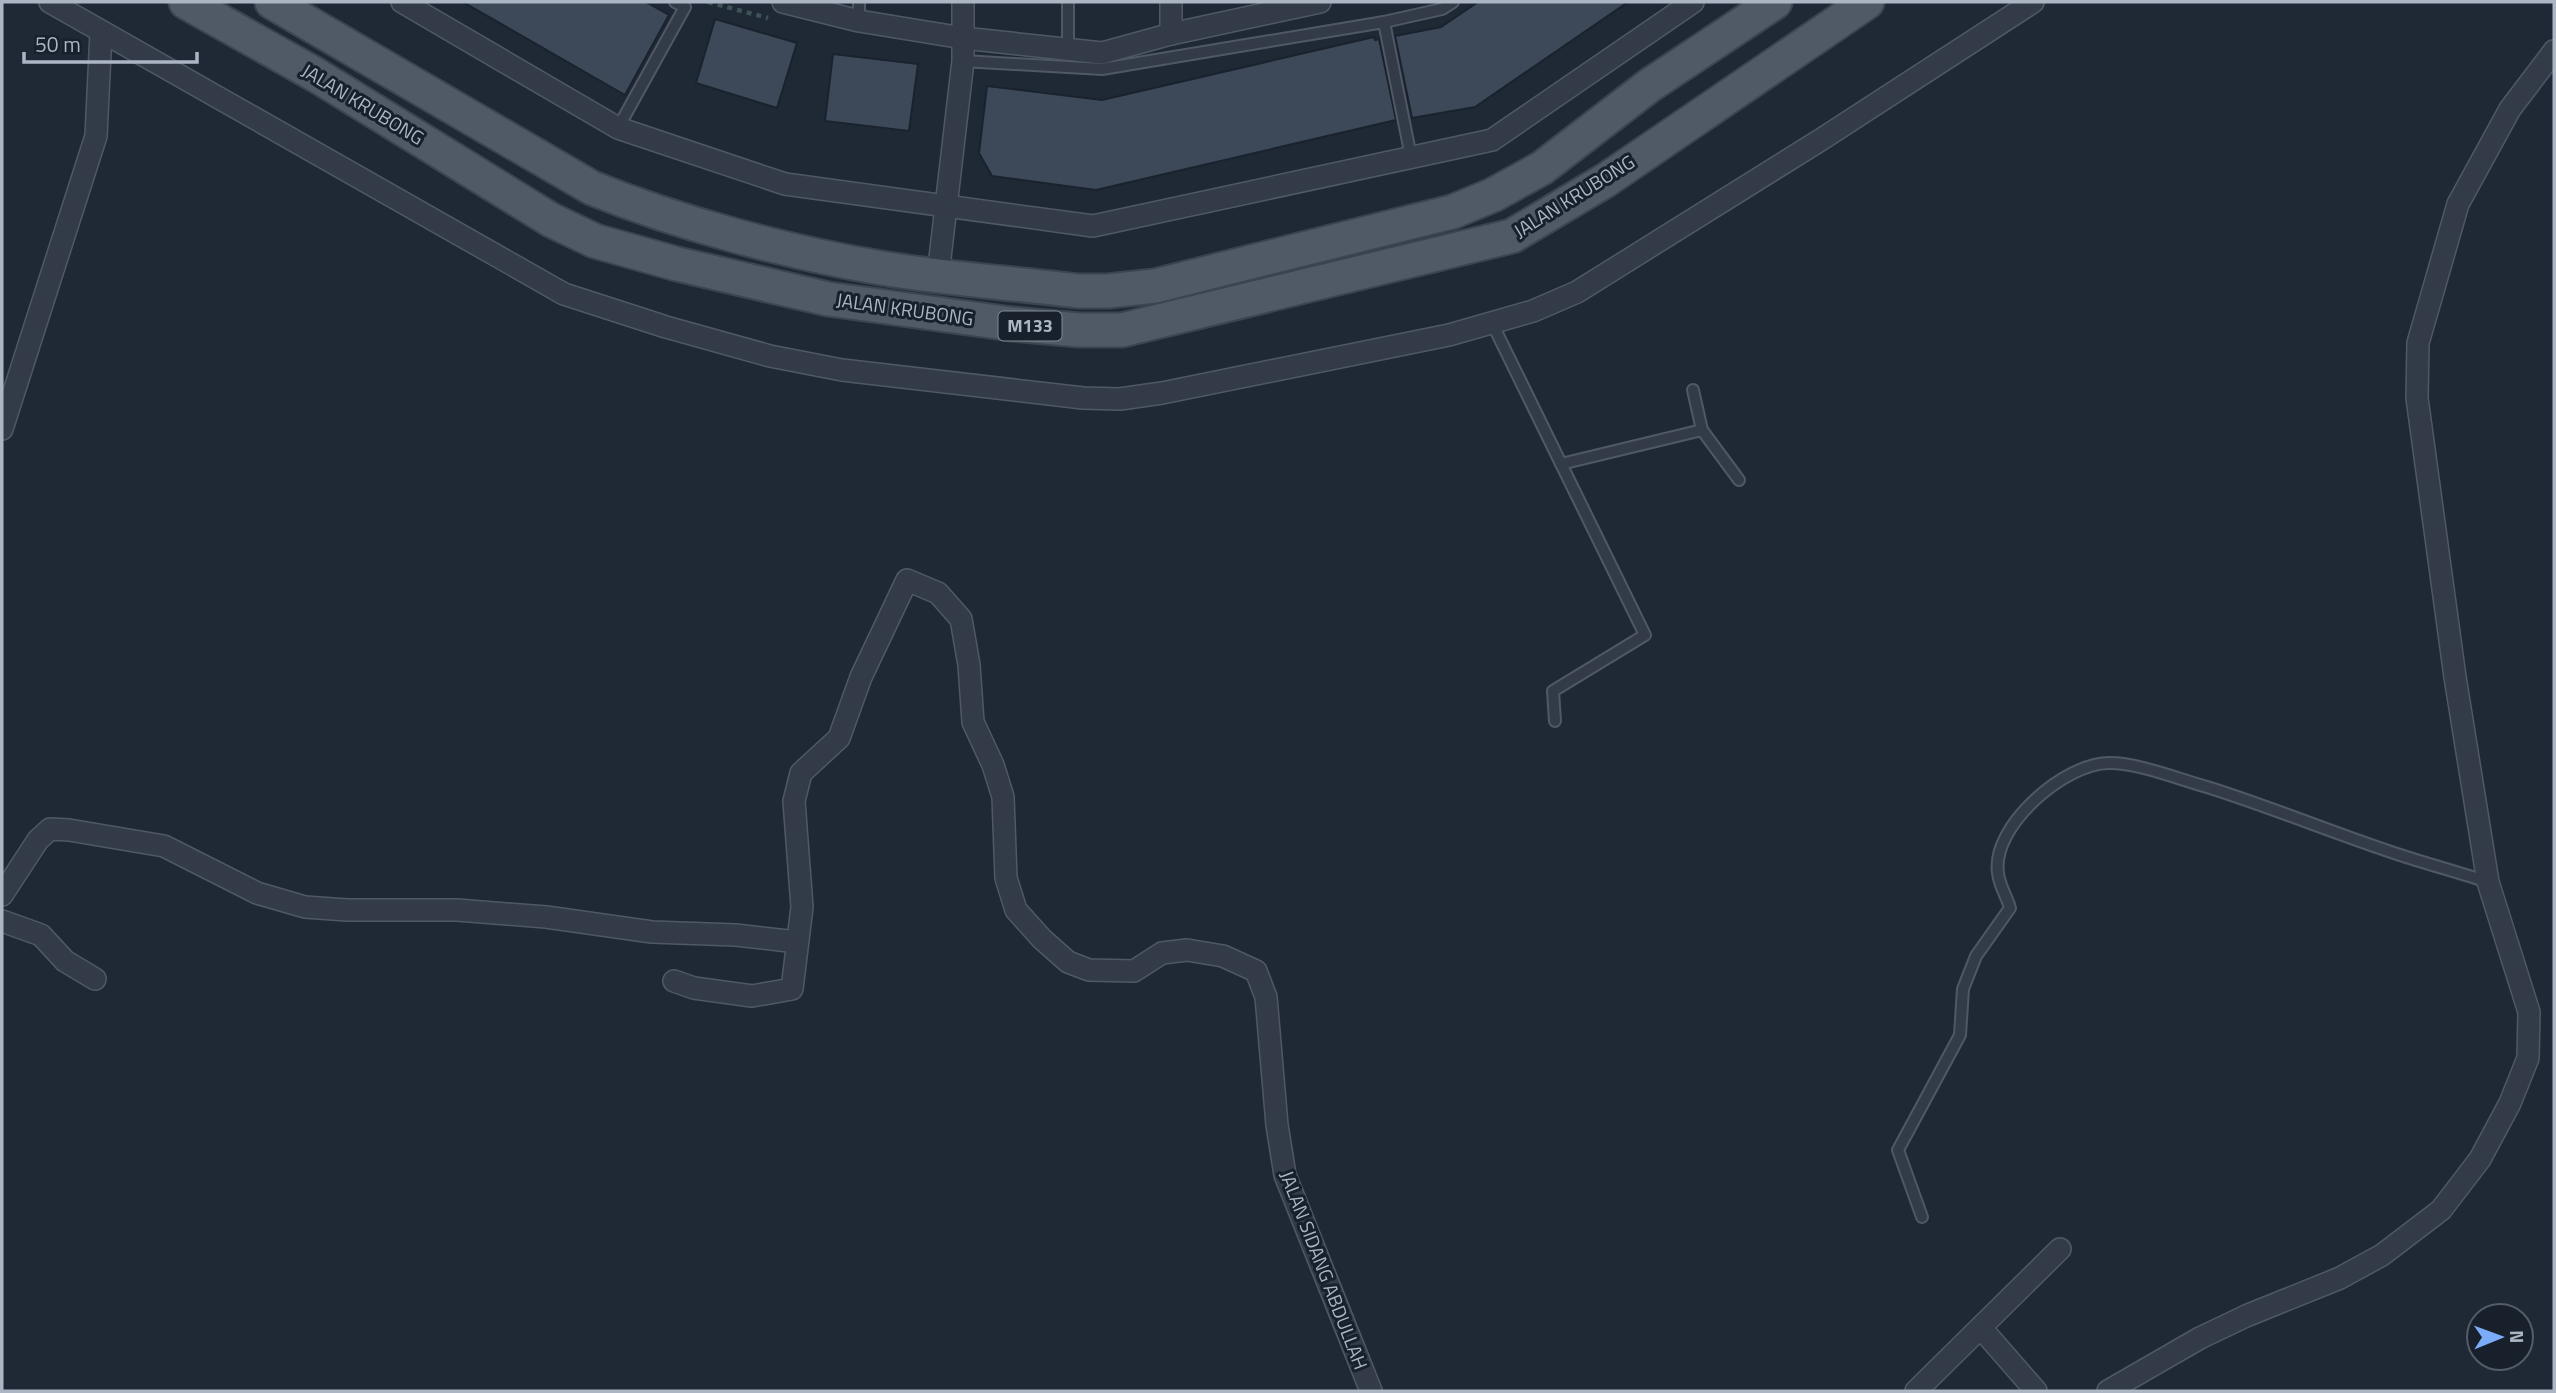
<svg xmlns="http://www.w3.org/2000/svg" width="2556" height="1393" font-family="'Titillium Web',sans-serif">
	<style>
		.building { fill: #3d4959; stroke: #1a222d; stroke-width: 2 }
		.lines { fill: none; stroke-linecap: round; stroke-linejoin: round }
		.service-casing { stroke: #505865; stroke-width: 14 }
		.minor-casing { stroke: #505865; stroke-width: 24 }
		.primary-casing { stroke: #3c4450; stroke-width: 37 }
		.path { stroke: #3e5255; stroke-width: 4.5; stroke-dasharray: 5 5; stroke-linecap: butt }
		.service { stroke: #323b47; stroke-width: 10 }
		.minor { stroke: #323b47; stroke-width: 21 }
		.primary { stroke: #505a67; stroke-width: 33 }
		.labels { text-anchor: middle; stroke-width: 6; stroke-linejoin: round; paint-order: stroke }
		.shield { fill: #18202b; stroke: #808896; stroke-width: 2 }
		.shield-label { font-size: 18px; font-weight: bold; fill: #acb5c4 }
		.street-label { font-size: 19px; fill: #acb5c4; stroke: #18202b }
	</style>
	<rect width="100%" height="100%" fill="#1f2936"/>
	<!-- building -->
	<g class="building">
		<path d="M463,2H646L669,15L625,95Z"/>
		<path d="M1478,2H1628L1475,107L1412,118L1395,36L1441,27Z"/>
		<path d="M715,19L797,43L777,108L696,83Z"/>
		<path d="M1374,37L1375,40L1379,39L1396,120L1096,190L992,176L979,153L987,86L1102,100Z"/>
		<path d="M833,54L918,64L909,131L825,121Z"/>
	</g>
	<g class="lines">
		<defs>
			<g id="service">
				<path d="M859,21V2"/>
				<path d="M1384,22L1411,157"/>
				<path d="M1068,48V2"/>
				<path d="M963,61L1102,69L1384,22L1442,9L1453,2"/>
				<path d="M618,128L685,7L675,2"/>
				<path d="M1492,323L1645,635L1553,691L1555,721"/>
				<path d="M1693,390L1702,430L1739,480"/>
				<path d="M1561,464L1702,430"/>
				<path d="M1922,1217L1898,1150L1960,1035L1963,989L1976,956L2010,908C2007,897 1999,885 1998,873C1991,826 2065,763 2109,763C2139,763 2178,779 2207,787C2271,807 2333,833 2397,854C2427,864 2458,872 2488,882"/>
			</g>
			<g id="minor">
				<path d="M50,2L564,294L666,327L770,356L842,370L1083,398L1120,399L1162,393L1449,335L1533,311L1577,292L1822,139L2033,2"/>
				<path d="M402,2L618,128L785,184L1093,226L1492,140L1693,2"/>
				<path d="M783,2L859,21L963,38L1102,53L1171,34L1320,2"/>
				<path d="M1171,34V2"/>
				<path d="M938,275L963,61V2"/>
				<path d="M2,429L96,136L101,32"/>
				<path d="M2,895L38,840L50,829L69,830L164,846L257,893L305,907L347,910H457L546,917L652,932L736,935L797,942"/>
				<path d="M2,921L41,935L65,961L95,979"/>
				<path d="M674,981L694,988L752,996L792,989L802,907L794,801L801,773L839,738L861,677L907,580L938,593L961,619L969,665L973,722L993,765L1003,797L1006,878L1016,910L1042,939L1068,962L1089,970L1134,971L1162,953L1187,950L1223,956L1256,971L1266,997L1277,1125L1285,1175L1371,1391"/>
				<path d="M1981,1328L2036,1391"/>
				<path d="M1916,1391L2060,1249"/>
				<path d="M2108,1391L2200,1338L2246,1316L2340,1278L2382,1255L2441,1210L2480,1159L2510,1103L2528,1058L2529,1012L2488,882L2455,677L2417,398L2418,343L2458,204L2510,109L2554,51"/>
			</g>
			<g id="primary">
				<path d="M186,2L316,75L551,220L595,241L677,264L828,299L1012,324L1079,330H1122L1512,236L1606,180L1867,2"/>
				<path d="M272,2L592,188C681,224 787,252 881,268C946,279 1013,283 1078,291H1108L1155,286L1452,212L1493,195L1542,168L1650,85L1775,2"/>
			</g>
		</defs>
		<!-- service casing -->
		<use href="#service" class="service-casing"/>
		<!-- minor casing -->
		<use href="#minor" class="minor-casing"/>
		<!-- primary casing -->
		<use href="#primary" class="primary-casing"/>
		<!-- path -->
		<path class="path" d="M708,2L768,18"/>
		<!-- service -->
		<use href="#service" class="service"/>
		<!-- minor -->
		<use href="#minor" class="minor"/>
		<!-- primary -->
		<use href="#primary" class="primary"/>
	</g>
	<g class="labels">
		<!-- shield labels -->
		<rect class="shield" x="998.5" y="311.5" width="63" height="29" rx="5"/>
		<g class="shield-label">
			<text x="1030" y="332">M133</text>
		</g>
		<!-- street labels -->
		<g class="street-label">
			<text transform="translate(363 104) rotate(31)" y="7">JALAN KRUBONG</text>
			<text transform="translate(1574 196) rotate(-32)" y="7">JALAN KRUBONG</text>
			<text transform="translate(905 309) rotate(8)" y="7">JALAN KRUBONG</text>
			<text transform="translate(1324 1270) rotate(69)" y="7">JALAN SIDANG ABDULLAH</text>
		</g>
	</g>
	<!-- border -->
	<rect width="2556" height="1393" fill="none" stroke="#acb5c4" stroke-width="7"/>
	<!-- north arrow -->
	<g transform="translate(2500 1337) rotate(89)"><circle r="33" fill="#18202b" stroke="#535c68" stroke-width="2"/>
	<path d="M0-5L12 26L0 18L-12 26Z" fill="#7bacf9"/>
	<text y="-10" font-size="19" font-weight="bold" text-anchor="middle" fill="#acb5c4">N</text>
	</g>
	<!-- scale -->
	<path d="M24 52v10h173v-10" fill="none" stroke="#acb5c4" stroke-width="3.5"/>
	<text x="35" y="52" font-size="21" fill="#acb5c4" stroke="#18202b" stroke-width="5" paint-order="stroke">50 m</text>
</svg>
